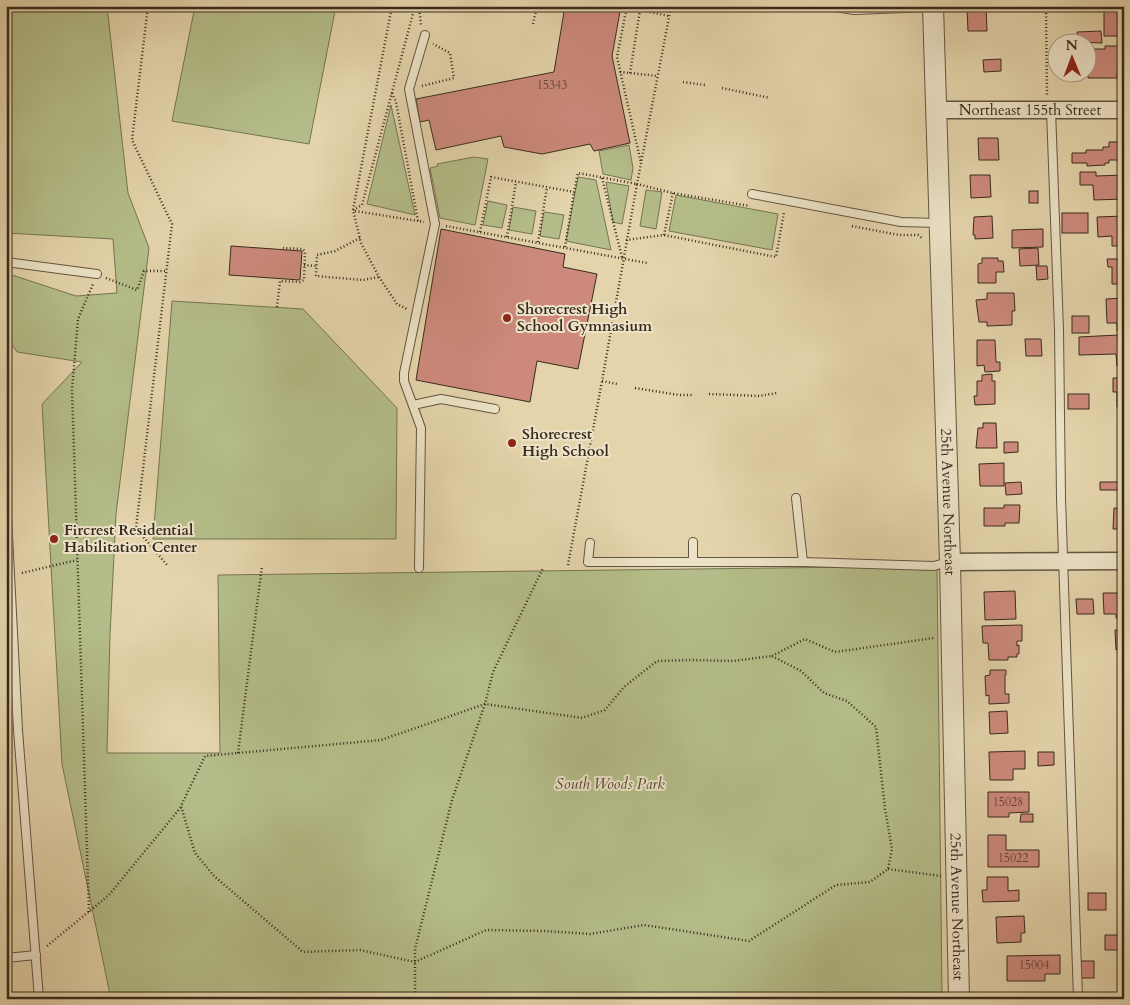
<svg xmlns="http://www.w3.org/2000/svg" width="1130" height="1005" font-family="Cardo,serif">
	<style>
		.green { fill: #b4bd89; stroke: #767453 }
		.building { fill: #cd8a7c; stroke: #392b1d }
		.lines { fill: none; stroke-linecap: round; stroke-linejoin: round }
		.service-casing { stroke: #645540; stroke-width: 10 }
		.minor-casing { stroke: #645540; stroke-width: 19 }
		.tertiary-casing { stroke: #645540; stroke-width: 22 }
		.path { stroke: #392b1d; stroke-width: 2.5; stroke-dasharray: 1 2.5; stroke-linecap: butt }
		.service { stroke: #ede3c8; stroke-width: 8 }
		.minor { stroke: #ede3c8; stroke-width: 16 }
		.tertiary { stroke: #ede3c8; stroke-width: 20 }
		.poi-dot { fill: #8f2418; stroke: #ede3c8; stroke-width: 2 }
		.labels { text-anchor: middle; stroke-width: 4; stroke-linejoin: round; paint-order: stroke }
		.number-label { font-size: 12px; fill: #5e4335 }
		.street-label { font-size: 15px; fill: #392b1d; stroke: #ede3c8 }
		.poi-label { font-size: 15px; font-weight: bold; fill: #392b1d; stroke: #ede3c8; text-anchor: start }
		.park-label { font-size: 15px; font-style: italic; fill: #524833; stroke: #ede3c8 }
	</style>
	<rect width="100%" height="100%" fill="#e4d4ab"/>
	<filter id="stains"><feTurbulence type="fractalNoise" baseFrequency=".004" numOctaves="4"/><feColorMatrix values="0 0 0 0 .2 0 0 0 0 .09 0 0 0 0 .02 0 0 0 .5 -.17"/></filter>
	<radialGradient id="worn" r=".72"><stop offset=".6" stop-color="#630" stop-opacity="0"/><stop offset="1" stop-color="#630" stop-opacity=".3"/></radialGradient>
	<!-- green -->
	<g class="green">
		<path d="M11,6H107L128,193L149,248L116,514L110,635L107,753H220L218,575L934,566L937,567L942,993L428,999H111L62,764L42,404L82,362L17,352L6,336V273L76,296L117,293L113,239L6,233V132Z"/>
		<path d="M195,6H336L309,144L172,121Z"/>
		<path d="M391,105L415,215L367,204Z"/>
		<path d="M629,145L633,168L631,180L603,174L599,151Z"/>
		<path d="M474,157L488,159L475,225L440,218L430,168L438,166L437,164Z"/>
		<path d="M578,177L596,180L611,250L566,241Z"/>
		<path d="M606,182L629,186L622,224L613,222Z"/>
		<path d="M646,190L662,192L656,229L640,226Z"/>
		<path d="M676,195L778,214L772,250L669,231Z"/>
		<path d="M488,201L507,205L502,228L483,225Z"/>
		<path d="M513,207L536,211L532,234L509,230Z"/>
		<path d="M544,212L564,215L559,239L540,236Z"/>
		<path d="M172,301L303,309L397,408L396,539H153Z"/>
	</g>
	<!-- building -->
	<g class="building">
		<path d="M565,6H621L612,56L630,143L594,151L590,144L542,154L504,147L501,136L436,150L429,120L420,122L416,99L554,72Z"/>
		<rect x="1104" y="6" width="20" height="30"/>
		<path d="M986,7L987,31H968L967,8Z"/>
		<path d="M1101,31L1102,43L1078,42L1077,32Z"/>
		<path d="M1105,46H1124V74H1117V78H1088V49H1105Z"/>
		<path d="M1001,59V71L984,72L983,60Z"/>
		<path d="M978,138H998L999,160H979Z"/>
		<path d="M1109,142H1124V160H1109V163H1105V165L1087,166V163H1072V153H1086V150H1103V147H1109Z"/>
		<path d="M1080,172H1096V176L1124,175V199L1094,200L1093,185H1080Z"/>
		<path d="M970,175H990L991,197L971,198Z"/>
		<rect x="1029" y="191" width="9" height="12"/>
		<rect x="1062" y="213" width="26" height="20"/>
		<path d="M992,216L993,238L975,239V235H973L974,217Z"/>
		<path d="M1124,216V246H1112V236L1098,237L1097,217Z"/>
		<path d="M441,229L565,254L563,267L597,274L578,369L537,361L530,402L416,380Z"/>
		<path d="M1043,229V247L1012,248V230Z"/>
		<path d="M231,246L302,251L300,280L229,275Z"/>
		<path d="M1038,248L1039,265L1020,266L1019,249Z"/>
		<path d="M982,258H998V261H1003L1004,272H996V283H978V264L982,263Z"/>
		<path d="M1107,259H1124V284H1112V267H1108Z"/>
		<path d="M1036,266H1047L1048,279L1037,280Z"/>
		<path d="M987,293H1014L1015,311H1012V325L987,326V322H979L976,300L987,299Z"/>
		<path d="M1124,298V331H1117V323H1107L1106,299Z"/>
		<rect x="1072" y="316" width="17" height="17"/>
		<path d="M1118,335V341H1124V366H1117L1116,354L1079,355V337Z"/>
		<path d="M1025,339H1041L1042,356H1026Z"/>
		<path d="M977,340H995L996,362H1000V371L985,372L984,365L977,366Z"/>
		<path d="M992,374V381H995V404L975,405L974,396H977V381H982V375Z"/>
		<path d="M1113,378H1124V407H1117V392H1113Z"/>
		<rect x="1068" y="394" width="21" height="15"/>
		<path d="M983,423H996L997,448H976L978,428H983Z"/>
		<path d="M1120,424H1124V446H1121Z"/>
		<path d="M1004,442H1018V452L1004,453Z"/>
		<path d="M1004,463V486H980L979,464Z"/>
		<path d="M1119,465H1124V490H1100V482H1119Z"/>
		<path d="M1021,482L1022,494L1006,495L1005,483Z"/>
		<path d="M1004,505H1020L1019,523H1005V526H984V508H1004Z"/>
		<path d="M1114,508L1124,509V529H1113Z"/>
		<path d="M1015,591L1016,619L985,620L984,592Z"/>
		<path d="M1103,593H1124V618H1116V614H1104Z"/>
		<path d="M1076,599H1093L1094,614H1077Z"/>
		<path d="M1022,625V641H1017V646L1019,645V654H1017V657H1008V660H989L988,643H983L982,626Z"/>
		<path d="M1115,630H1124V649L1116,650Z"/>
		<path d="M990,670H1006V675H1005V694H1009V703L989,704V695L986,696L985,676L990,675Z"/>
		<path d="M1007,711L1008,733L990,734L989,712Z"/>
		<path d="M1025,751V769H1013V780H990L989,752Z"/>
		<path d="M1038,752H1054V765L1038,766Z"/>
		<path d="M988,792H1029V812L1009,813V817H988Z"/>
		<path d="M1021,814H1033V822H1020Z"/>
		<path d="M988,835H1006V850H1039V867H988Z"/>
		<path d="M987,877H1008V891L1019,890V901L983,902L982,890H987Z"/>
		<rect x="1088" y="893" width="18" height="17"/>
		<path d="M1024,916L1025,933H1021V942L997,943L996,917Z"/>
		<path d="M1105,935H1120L1119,950H1105Z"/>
		<path d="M1060,955V974H1045V981H1007V956Z"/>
		<rect x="1080" y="961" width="14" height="17"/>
	</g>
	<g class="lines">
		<defs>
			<g id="service">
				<path d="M829,6L854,10L932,7"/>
				<path d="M1051,110L1059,330L1061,498L1078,999"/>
				<path d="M752,194L901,222L939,223"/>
				<path d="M6,262L97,274"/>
				<path d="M413,405L441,399L495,409"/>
				<path d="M6,496L18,730L39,999"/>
				<path d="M796,498L803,562"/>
				<path d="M590,543L588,562H803L934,566L948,562"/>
				<path d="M693,561V542"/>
				<path d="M419,568L421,428L404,381V373L435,224L409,89L425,35"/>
				<path d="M6,958L36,955"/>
			</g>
			<g id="minor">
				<path id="s1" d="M936,110H1124"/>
				<path d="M950,562L1124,561"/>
			</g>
			<g id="tertiary">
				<path id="s2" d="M933,6L950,562L959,999"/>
			</g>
		</defs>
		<!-- service casing -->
		<use href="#service" class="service-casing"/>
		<!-- minor casing -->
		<use href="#minor" class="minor-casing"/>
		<!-- tertiary casing -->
		<use href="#tertiary" class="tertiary-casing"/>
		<!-- path -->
		<g class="path">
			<path d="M148,6L132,140L172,224L136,528L167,565"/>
			<path d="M392,6L353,210L361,243L379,277L397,304L407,309"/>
			<path d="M419,6L421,25"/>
			<path d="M627,6L617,57L641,163"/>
			<path d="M679,6L670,12L637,184L673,193L750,206"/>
			<path d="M1046,6L1047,95"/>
			<path d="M626,7L669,16"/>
			<path d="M533,24L537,6"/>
			<path d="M620,72L658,76"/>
			<path d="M630,73L640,10"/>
			<path d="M683,82L705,85"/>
			<path d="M422,86L454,78L450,53L433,44"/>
			<path d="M722,88L770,98"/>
			<path d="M392,93L396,102L418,221L424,222"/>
			<path d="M602,178L622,257"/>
			<path d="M353,210L362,205L415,6"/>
			<path d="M355,211L418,221"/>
			<path d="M446,226L647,263"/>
			<path d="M852,226L899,235H918L922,238"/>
			<path d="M480,232L491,177L574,192L578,173L637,184L602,381L617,384"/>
			<path d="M664,235L673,193"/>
			<path d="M507,237L516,182"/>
			<path d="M360,238L335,251L317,255L316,276L363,280L379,277"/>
			<path d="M626,240L664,235L776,257L784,212H783"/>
			<path d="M538,242L547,187"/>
			<path d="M565,247L574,192"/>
			<path d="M304,265L316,266"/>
			<path d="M106,278L137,290L144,271H167"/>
			<path d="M277,307L280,281L300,282L304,280L305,252L303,249L283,248"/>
			<path d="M635,388L679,395H692"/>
			<path d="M709,394L760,396L777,393"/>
			<path d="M568,565L602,381"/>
			<path d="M22,573L77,560"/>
			<path d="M772,656L801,671L824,693L847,701L876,727L885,809L892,849L888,869L870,882L836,885L749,941L644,925L590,934L545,931L486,930L415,962L360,950L303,952L214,876L195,853L181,806L205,756L381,740L485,704L582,718L605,710L624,687L657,661L692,660L733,661Z"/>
			<path d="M772,656L805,639L835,652L934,638"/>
			<path d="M238,753L262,566"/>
			<path d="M888,869L941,876"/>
			<path d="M89,912L72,390L78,319L93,284"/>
			<path d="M47,946L109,895L181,807"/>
			<path d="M415,996V949L452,800L485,704L493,672L543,568"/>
			<path d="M259,999V996"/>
		</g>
		<!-- service -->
		<use href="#service" class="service"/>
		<!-- minor -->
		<use href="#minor" class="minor"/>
		<!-- tertiary -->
		<use href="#tertiary" class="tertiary"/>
	</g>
	<!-- markers -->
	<g class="poi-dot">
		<circle cx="507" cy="318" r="5"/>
		<circle cx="512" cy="443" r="5"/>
		<circle cx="54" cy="539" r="5"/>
	</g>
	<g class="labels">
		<!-- number labels -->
		<g class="number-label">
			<text x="552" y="89">15343</text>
			<text x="1008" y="806">15028</text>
			<text x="1013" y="862">15022</text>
			<text x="1034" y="969">15004</text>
		</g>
		<!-- street labels -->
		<g class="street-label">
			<text dy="5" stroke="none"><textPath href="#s1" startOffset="94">Northeast 155th Street</textPath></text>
			<text dy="5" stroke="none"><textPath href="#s2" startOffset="496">25th Avenue Northeast</textPath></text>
			<text dy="5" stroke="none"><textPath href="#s2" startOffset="901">25th Avenue Northeast</textPath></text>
		</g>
		<!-- poi labels -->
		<g class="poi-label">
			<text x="517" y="314">Shorecrest High<tspan x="517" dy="17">School Gymnasium</tspan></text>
			<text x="522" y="439">Shorecrest<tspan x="522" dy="17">High School</tspan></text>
			<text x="64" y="535">Fircrest Residential<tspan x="64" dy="17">Habilitation Center</tspan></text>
		</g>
		<!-- park labels -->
		<g class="park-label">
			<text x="610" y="789">South Woods Park</text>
		</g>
	</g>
	<!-- margin -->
	<rect width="1130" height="1005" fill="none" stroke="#e4d4ab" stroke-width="25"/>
	<rect x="8" y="8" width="1115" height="990" fill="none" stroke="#392b1d" stroke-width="2.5"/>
	<rect x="12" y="12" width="1105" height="980" fill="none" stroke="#392b1d"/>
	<!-- north arrow -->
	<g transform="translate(1072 58) rotate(359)"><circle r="24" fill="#ede3c8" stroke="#a59984"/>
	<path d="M0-4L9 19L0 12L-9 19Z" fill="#8f2418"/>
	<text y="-8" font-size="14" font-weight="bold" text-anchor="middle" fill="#392b1d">N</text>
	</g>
	<rect width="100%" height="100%" filter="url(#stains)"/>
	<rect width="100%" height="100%" fill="url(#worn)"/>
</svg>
